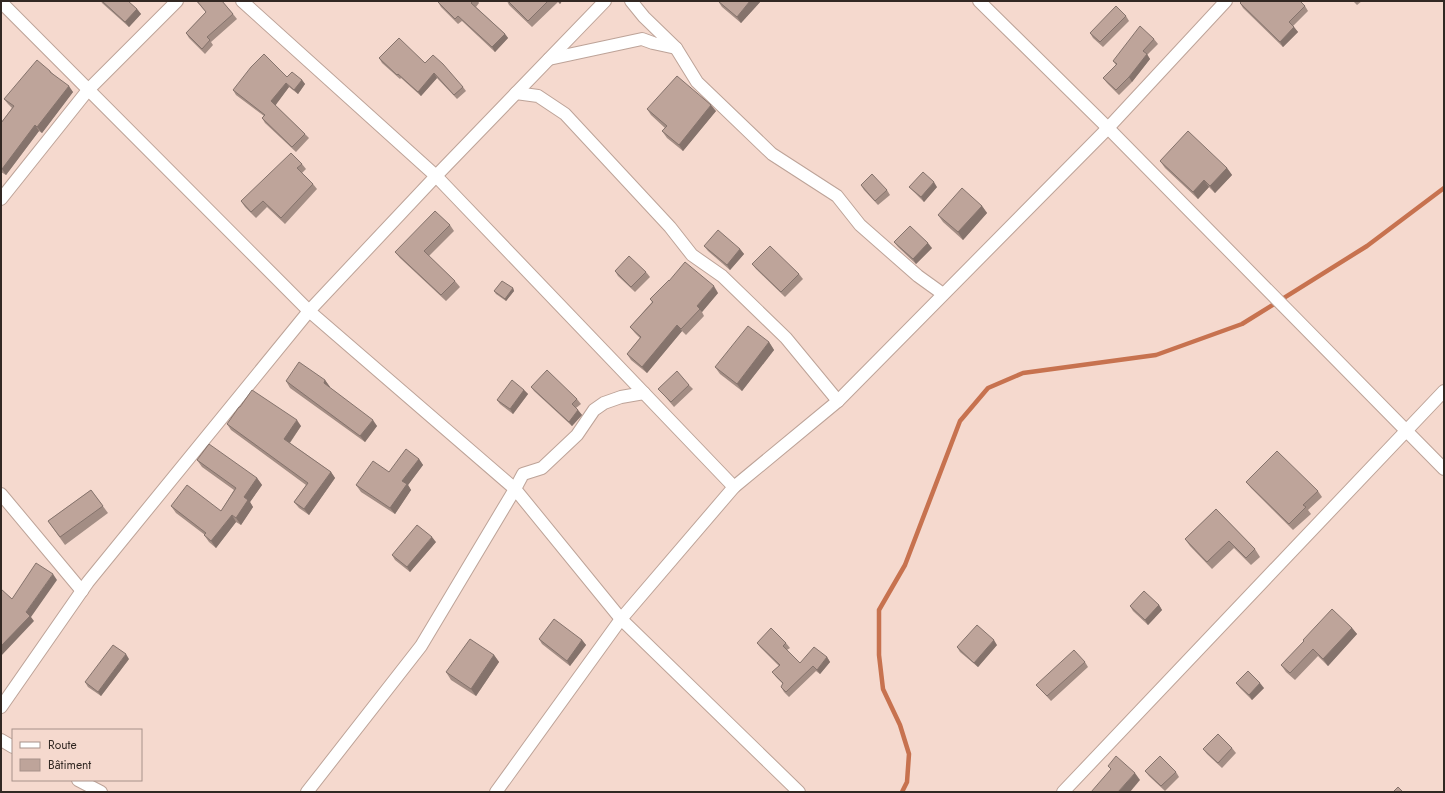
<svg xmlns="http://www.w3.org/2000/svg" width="1445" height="793" font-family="Jost,sans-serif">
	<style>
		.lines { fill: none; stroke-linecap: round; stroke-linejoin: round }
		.stream { stroke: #c7724f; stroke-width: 4.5 }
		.street-casing { stroke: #bda398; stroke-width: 14 }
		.street { stroke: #fff; stroke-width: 12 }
		.wall { fill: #a38d84 }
		.shaded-wall { fill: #85736c }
		.building { fill: #bea49a; stroke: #85736c }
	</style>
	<rect width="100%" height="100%" fill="#f5d9ce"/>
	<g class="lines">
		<!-- stream -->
		<path class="stream" d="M902,792L907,782L909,754L900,725L883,689L879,655V610L905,565L960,421L988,388L1023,373L1156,355L1242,324L1367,246L1444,188"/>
		<defs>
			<g id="street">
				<path d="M242,1L436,176L734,487"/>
				<path d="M631,1L644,17L676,48L697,82L772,154L837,196L860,225L918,276L943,294"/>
				<path d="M979,1L1108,128L1444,469"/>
				<path d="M1,2L309,311L515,489L621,619L799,792"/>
				<path d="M549,59L642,39L653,43L676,48"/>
				<path d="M516,93L538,96L565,114L670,227L692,255L722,276L786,338L838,401"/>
				<path d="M1,199L88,90L177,1"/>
				<path d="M1,494L82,591"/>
				<path d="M1,707L88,582L309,311L436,176L605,1"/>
				<path d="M1,740L13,747"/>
				<path d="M78,780L101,792"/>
				<path d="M307,792L421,646L515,489L523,474L542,468L577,435L594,410L604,403L621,397L644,393"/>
				<path d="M496,792L621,619L734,487L838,401L1108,128L1226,1"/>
				<path d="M1063,792L1444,391"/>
			</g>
		</defs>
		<!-- street casing -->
		<use href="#street" class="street-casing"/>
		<!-- street -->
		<use href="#street" class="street"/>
	</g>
	<!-- wall -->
	<g class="wall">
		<path d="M101,1L137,9L141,14L129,27L102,3Z"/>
		<path d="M196,1H222L233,14L237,19L211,42L213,45L205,54L189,38L186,33L206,12Z"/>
		<path d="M439,1H478L479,3L476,7L505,34L508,38L495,52L462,21L458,24L441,7L438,2Z"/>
		<path d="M507,1H562L560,4L558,2L532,27L509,5Z"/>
		<path d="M718,1H761L741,23L722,7Z"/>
		<path d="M1353,1H1362L1357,5Z"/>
		<path d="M1240,3L1305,6L1308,11L1293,26L1298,32L1283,47L1243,8Z"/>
		<path d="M1126,16L1129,21L1103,47L1093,38L1090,33Z"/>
		<path d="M1154,39L1158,44L1147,55L1150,59L1132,82L1119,95L1107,83L1103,78L1116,65L1113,61Z"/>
		<path d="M379,58L425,63L463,87L466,91L457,99L437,78L421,96L401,78L400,79L382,63Z"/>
		<path d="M50,71L53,74L73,92L42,133L39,131L6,175L1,172V123L12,108L8,104L4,99Z"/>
		<path d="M302,80L305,84L298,94L289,87L275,105L305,134L309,138L296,152L265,123L262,118L264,116L236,95L233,90Z"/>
		<path d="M647,109L716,111L683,151L667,138L662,131L665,128L651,115Z"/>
		<path d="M1160,161L1227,168L1232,175L1215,193L1209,187L1198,199L1165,168Z"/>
		<path d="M302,164L306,169L302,173L313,184L317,189L285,224L267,207L256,218L245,207L241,201Z"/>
		<path d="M861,185L887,190L890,195L878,205L864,190Z"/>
		<path d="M909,187H937L924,202Z"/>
		<path d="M982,206L987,213L963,240L943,222L938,215Z"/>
		<path d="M450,225L454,231L429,256L455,281L460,287L446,301L400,258L395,252Z"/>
		<path d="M894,242L932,248L916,264L898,247Z"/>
		<path d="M704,246L740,249L744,254L730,270L708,251Z"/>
		<path d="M752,264L799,274L803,279L785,297L756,269Z"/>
		<path d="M615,271L646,272L650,277L635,292L618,276Z"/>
		<path d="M669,281L718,293L702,312L704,316L686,335L682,331L647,373L631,360L627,354L640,338L635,333L630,327L652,302L650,299Z"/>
		<path d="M513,288L514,291L506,301L496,294L494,291Z"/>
		<path d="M769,342L774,350L742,391L720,374L715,367Z"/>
		<path d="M325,380L330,387H329L377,426L365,442L290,388L286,381Z"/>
		<path d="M689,385L693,389L674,407L662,393L658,389Z"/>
		<path d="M531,387L577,399L581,404L576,408L582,415L572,426L534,391Z"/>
		<path d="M524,390L528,394L513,414L500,404L497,400Z"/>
		<path d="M240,407L301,426L290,443L331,472L335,478L309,515L299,508L294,502L306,485L231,430L227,424Z"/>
		<path d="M419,459L423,465L408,485L411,490L395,514L361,492L356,485Z"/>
		<path d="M197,460L257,478L262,485L250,502L253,507L241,525L236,522L216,548L209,542L204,535H205L176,513L171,506L221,511L234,490L202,467Z"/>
		<path d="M1246,482L1318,491L1322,497L1308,510L1311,514L1293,530L1251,488Z"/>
		<path d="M91,490L108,513L65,545L48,521Z"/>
		<path d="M1216,509L1255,549L1260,557L1251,565L1234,548L1212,569L1190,546L1185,539Z"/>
		<path d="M436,542L410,572L395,560L392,555Z"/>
		<path d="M1159,605L1162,610L1148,625L1133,611L1130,606Z"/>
		<path d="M1352,628L1357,634L1328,666L1318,656L1295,680L1286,672L1281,665L1304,642L1303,640Z"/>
		<path d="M539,639L582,640L586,645L570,666L542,644Z"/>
		<path d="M757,643H786L790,648L787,650L800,663L827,657L830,662L820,674L816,671L789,697L784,692L781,687L783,684L776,677L772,672L779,666L760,647Z"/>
		<path d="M997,645L978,667L960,652L957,647Z"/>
		<path d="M494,655L499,662L476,696L451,680L446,672Z"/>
		<path d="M129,659L101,696L88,687L85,682Z"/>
		<path d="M1085,662L1088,667L1051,701L1040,689L1036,685Z"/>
		<path d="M1236,683L1264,688L1252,700L1240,688Z"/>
		<path d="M1232,748L1236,753L1222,768L1207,754L1203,749Z"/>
		<path d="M1145,771L1176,772L1179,777L1165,791L1149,776Z"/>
	</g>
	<!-- shaded-wall -->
	<g class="shaded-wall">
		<path d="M558,1H562L560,4Z"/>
		<path d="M750,1H761L741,23L737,17Z"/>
		<path d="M137,9L141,14L129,27L125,22Z"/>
		<path d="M1294,27L1298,32L1283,47L1280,42Z"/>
		<path d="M505,34L508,38L495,52L492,47Z"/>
		<path d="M1147,54L1150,59L1132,82L1129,77Z"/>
		<path d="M434,73L437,78L421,96L418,92Z"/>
		<path d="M302,80L305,84L298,94L294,90Z"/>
		<path d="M286,83L289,87L275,106L271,101Z"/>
		<path d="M69,86L73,92L42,133L37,127Z"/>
		<path d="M711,105L716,111L683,151L679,145Z"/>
		<path d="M35,125L39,131L6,175L2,169Z"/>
		<path d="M1227,168L1232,175L1215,193L1210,186Z"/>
		<path d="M1204,180L1209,187L1198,199L1193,192Z"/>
		<path d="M934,182L937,187L924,202L921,197Z"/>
		<path d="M982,206L987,213L963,240L958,232Z"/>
		<path d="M928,243L932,248L916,264L913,259Z"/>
		<path d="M740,249L744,254L730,270L727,265Z"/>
		<path d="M714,286L718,293L702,312L697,306Z"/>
		<path d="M513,288L514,291L506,301L505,299Z"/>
		<path d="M677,325L682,331L647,373L642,367Z"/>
		<path d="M769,342L774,350L742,391L737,384Z"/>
		<path d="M325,380L330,387L328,389L324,383Z"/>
		<path d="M524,390L528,394L513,414L510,409Z"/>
		<path d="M578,410L582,415L572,426L569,422Z"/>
		<path d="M297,420L301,426L288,445L284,439Z"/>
		<path d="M373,420L377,426L365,442L360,436Z"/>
		<path d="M419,459L423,465L408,485L411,490L395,514L390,508L402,481Z"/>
		<path d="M331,472L335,478L309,515L304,509Z"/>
		<path d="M257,478L262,485L250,502L253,507L241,525L236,518L244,497Z"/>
		<path d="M232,515L236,522L216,548L211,541Z"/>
		<path d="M432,537L436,542L410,572L407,567Z"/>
		<path d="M53,574L57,580L31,617L34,621L1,656V646L26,612Z"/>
		<path d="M1159,605L1162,610L1148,625L1145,620Z"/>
		<path d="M1352,628L1357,634L1328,666L1323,659Z"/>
		<path d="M582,640L586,645L570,666L567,661Z"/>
		<path d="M994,640L997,645L978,667L974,663Z"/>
		<path d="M126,654L129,659L101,696L98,692Z"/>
		<path d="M494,655L499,662L476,696L471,689Z"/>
		<path d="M827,657L830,662L820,674L817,670Z"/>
		<path d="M1260,683L1264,688L1252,700L1249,695Z"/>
		<path d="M1135,773L1140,780L1130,792H1118Z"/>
	</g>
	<!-- building -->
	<g class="building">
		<path d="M102,1H128L137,9L125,22Z"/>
		<path d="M197,1H222L233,14L207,37L210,40L202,49L186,33L206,12Z"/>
		<path d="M439,1H473L471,3L505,34L492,47L458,16L455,19L438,2Z"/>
		<path d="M508,1H548L528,21Z"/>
		<path d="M718,1H750L737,17Z"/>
		<path d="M1242,1H1300L1305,6L1289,22L1294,27L1280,42L1240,3Z"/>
		<path d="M1116,6L1126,16L1100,42L1090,33Z"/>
		<path d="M1140,26L1154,39L1143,51L1147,54L1129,77L1116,90L1103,78L1117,64L1113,61Z"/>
		<path d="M399,38L425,63L433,55L443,64L463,87L454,95L434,73L418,92L398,74L397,75L379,58Z"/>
		<path d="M264,54L287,77L292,72L302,80L294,90L286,83L271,101L305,134L292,147L262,118L265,115L233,90L251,67Z"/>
		<path d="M37,60L50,71V72L69,86L37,127L35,125L2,169H1V123L14,106L4,99Z"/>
		<path d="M677,76L711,105L679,145L662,131L667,126L647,109Z"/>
		<path d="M1188,131L1227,168L1210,186L1204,180L1193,192L1160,161Z"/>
		<path d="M291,153L302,164L297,168L313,184L281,218L263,201L251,212L241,201Z"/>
		<path d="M923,172L934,182L921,197L909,187Z"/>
		<path d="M872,174L887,190L875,201L861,185Z"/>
		<path d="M962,188L982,206L958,232L938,215Z"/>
		<path d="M435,211L450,225L424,251L455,281L441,295L395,252Z"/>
		<path d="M910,226L928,243L913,259L894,242Z"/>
		<path d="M718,230L740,249L727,265L704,246Z"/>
		<path d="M770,246L799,274L781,292L752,264Z"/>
		<path d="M629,256L646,272L631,287L615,271Z"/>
		<path d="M685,262L714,286L697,306L700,309L681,329L677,325L642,367L627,354L641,337L630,327L653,302L650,299L669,280V281Z"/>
		<path d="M502,281L513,288L505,299L494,291Z"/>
		<path d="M748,326L769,342L737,384L715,367Z"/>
		<path d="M299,362L325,380L324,383L373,420L360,436L286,381Z"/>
		<path d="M547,370L577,399L572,404L578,410L569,422L531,387Z"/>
		<path d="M677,371L689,385L671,402L658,389Z"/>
		<path d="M512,380L524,390L510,409L497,400Z"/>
		<path d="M252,390L297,420L284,439L331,472L304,509L294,502L308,483L227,424L239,407H240Z"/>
		<path d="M209,444L257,478L244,497L248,500L236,518L232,515L211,541L204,535L206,533L171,506L187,485L221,511L236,488L197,460Z"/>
		<path d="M406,449L419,459L402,481L407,484L390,508L356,485L373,461L389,472Z"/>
		<path d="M1277,451L1318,491L1303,505L1306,507L1289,524L1246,482Z"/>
		<path d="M91,490L103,506L60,537L48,521Z"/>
		<path d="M1216,509L1255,549L1246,558L1229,541L1207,562L1185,539Z"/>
		<path d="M417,525L432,537L407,567L392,555Z"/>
		<path d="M36,563L53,574L26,612L30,616L1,646V589L12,599Z"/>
		<path d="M1144,591L1159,605L1145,620L1130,606Z"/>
		<path d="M1332,609L1352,628L1323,659L1313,649L1290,673L1281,665L1304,641L1303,640Z"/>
		<path d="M554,619L582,640L567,661L539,639Z"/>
		<path d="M977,625L994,640L974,663L957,647Z"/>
		<path d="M771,628L786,643L783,646L800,663L814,647L827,657L817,670L813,666L786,692L781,687L783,683L772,672L780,665L757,643Z"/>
		<path d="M470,639L494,655L471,689L446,672Z"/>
		<path d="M113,645L126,654L98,692L85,682Z"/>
		<path d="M1074,650L1085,662L1047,696L1036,685Z"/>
		<path d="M1248,671L1260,683L1249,695L1236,683Z"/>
		<path d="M1218,734L1232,748L1218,763L1203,749Z"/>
		<path d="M1116,756L1135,773L1118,792H1091L1111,769L1108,766Z"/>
		<path d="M1160,756L1176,772L1161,786L1145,771Z"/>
		<path d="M1398,787L1403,792H1393Z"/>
	</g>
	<!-- border -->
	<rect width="1445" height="793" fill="none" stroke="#322823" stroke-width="4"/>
	<!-- legend -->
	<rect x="12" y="729" width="130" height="52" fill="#f5d9ce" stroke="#a7928a"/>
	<rect x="20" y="742" width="20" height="6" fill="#ffffff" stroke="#a7928a"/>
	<text x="48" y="749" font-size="12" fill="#322823">Route</text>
	<rect x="20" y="759" width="20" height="12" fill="#bea49a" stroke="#a7928a"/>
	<text x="48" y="769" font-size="12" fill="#322823">Bâtiment</text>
</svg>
